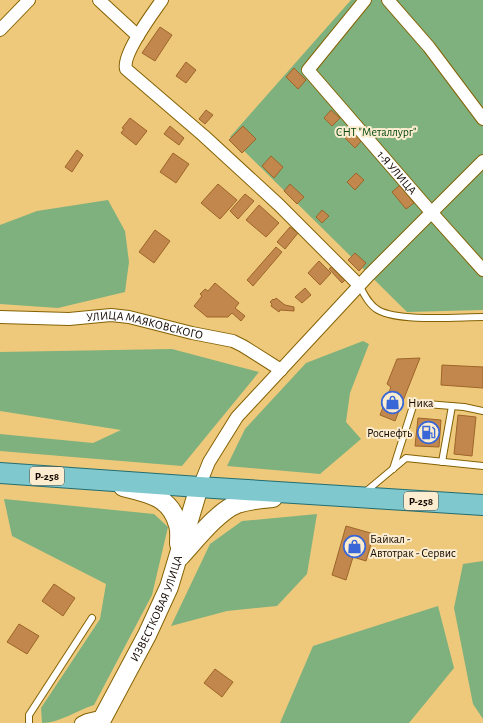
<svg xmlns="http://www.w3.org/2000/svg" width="483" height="723" font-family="'Alegreya Sans',sans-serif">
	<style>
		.green { fill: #7eb17d }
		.building { fill: #c2874c; stroke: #9d6528 }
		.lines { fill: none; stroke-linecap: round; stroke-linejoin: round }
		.lane-casing { stroke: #846204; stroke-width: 8 }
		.street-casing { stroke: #846204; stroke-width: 14 }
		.secondary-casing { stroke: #846204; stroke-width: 20 }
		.primary-casing { stroke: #226d71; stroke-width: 22 }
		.lane { stroke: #fff; stroke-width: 6 }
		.street { stroke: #fff; stroke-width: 12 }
		.secondary { stroke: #fff; stroke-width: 18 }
		.primary { stroke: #7fc8ce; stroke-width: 20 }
		.labels { text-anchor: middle; stroke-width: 4; stroke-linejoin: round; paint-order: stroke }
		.shield { fill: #fcedd0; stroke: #5a4d3e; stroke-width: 1 }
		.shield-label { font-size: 11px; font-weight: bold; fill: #140900 }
		.park-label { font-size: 12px; fill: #084910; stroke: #fcedd0 }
		.street-label { font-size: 12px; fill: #140900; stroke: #fcedd0 }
		.poi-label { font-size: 12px; fill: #140900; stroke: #fcedd0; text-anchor: start }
	</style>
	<rect width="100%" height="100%" fill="#eec97c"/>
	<!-- green -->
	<g class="green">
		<path d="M351,0H483V310L407,312L230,137Z"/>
		<path d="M108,200L125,231L129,262L125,292L58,308L0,304V225L37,211Z"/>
		<path d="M363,341L369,344L350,393L346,422L361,439L320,474L227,466L245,429L306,363Z"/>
		<path d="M172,349L259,372L182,466L0,451V434L93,443L121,430L0,411V352Z"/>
		<path d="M4,499L154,514L168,527L152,595L94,705C77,710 60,723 42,723L41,708L100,619L106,584L12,536Z"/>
		<path d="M317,514L307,574L277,606L227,611L171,626L210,544L242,521Z"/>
		<path d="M483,561V719L473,704L454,608L463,564Z"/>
		<path d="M438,606L454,668L409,723H280L313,646Z"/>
	</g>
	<!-- building -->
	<g class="building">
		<path d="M160,27L172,35L155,61L142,53Z"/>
		<path d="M186,62L196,70L186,83L176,76Z"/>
		<path d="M294,68L306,80L298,89L286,77Z"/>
		<path d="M206,110L213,115L205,124L199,119Z"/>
		<path d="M331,110L340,118L332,126L324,118Z"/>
		<path d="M130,118L147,131L136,145L121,133L124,129L122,128Z"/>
		<path d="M170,126L184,138L179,145L164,134Z"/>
		<path d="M243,126L256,139L242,153L229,140Z"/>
		<path d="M353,130L363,139L355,148L345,138Z"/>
		<path d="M77,150L83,155L72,172L65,167Z"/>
		<path d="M173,153L189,164L176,183L160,172Z"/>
		<path d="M271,156L283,167L274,178L262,166Z"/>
		<path d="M356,173L364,180L355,190L347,182Z"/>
		<path d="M218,184L237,200L220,219L201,203Z"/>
		<path d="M290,184L304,197L297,204L284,191Z"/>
		<path d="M400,185L414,203L406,209L392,192Z"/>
		<path d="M245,194L254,201L238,219L230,211Z"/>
		<path d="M259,205L279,223L266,237L246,220Z"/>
		<path d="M322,210L329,216L322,223L316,217Z"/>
		<path d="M290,227L298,233L285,249L277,242Z"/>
		<path d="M155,230L170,241L154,263L139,252Z"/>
		<path d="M276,247L282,252L253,286L247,280Z"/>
		<path d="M355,253L366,263L359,271L348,260Z"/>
		<path d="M319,261L331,273L320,285L308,273Z"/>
		<path d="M333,265L346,279L342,283L329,269Z"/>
		<path d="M215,283L239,303L235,308L245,316L241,321L232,313L228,317H207L194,306L202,296L200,294L205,289L208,291Z"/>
		<path d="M305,288L311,295L302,303L295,297Z"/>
		<path d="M276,298L285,305L294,307V311L280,310L279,312L271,306L272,304L270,302L273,299L274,300Z"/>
		<path d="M420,358L395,421L380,415L391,387L387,384L397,359Z"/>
		<path d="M442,365L483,367V388L441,385Z"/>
		<path d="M458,415L476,417L472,456L454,454Z"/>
		<path d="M418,418L441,420L439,447L415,446Z"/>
		<path d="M346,526L374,534L366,561L353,557L346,580L332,575Z"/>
		<path d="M54,584L75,598L63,616L42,601Z"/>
		<path d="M19,624L39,636L27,654L7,642Z"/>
		<path d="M215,669L233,682L222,697L204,683Z"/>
	</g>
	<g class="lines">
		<defs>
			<g id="lane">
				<path d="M359,285C364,294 369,305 378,310C398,322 458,317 483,317"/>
				<path d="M442,462L452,406"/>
				<path d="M393,469L414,403L464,407L483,411"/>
				<path d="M364,493L406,458L483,466"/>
				<path d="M29,723V715L92,618"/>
			</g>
			<g id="street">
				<path d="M99,0L138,36"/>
				<path d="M162,0C153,13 122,54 126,69L204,136L279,205L359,285"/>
				<path id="s1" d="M365,0L308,70L431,212L483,270"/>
				<path d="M388,0L429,47L483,119"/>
				<path d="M0,30L29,0"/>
				<path id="s2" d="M0,317L69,319L111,315L129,317L192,333L233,341L243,346L281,370"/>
				<path d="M199,487L209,462L237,417L369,275L483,161"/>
				<path d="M81,723L87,720L104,716"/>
			</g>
			<g id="secondary">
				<path d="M123,487C148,493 171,497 178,525C180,531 179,538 179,544"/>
				<path d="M180,557C194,542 218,511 237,504C249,500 260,499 273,498"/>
				<path id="s3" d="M100,723L147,635L169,587L199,487"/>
			</g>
			<path id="primary" d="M0,473L199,487L483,505"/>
		</defs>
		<!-- lane casing -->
		<use href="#lane" class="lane-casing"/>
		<!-- street casing -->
		<use href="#street" class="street-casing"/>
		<!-- secondary casing -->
		<use href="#secondary" class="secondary-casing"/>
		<!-- primary casing -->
		<use href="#primary" class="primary-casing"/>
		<!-- lane -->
		<use href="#lane" class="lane"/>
		<!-- street -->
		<use href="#street" class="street"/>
		<!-- secondary -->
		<use href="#secondary" class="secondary"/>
		<!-- primary -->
		<use href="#primary" class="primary"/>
	</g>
	<!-- icons -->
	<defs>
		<symbol id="shop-ring" viewBox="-11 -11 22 22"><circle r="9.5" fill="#fcedd0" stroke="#3967d7" stroke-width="1.5"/><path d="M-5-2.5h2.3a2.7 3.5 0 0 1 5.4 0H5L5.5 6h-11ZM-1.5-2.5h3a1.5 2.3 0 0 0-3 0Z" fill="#3967d7"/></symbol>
		<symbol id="fuel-ring" viewBox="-11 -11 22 22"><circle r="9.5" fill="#fcedd0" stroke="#3967d7" stroke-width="1.5"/><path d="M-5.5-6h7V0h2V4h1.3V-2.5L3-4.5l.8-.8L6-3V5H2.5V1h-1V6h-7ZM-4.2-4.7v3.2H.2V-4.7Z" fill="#3967d7"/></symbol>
	</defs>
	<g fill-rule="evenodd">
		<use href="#shop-ring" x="380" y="390" width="25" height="25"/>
		<use href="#fuel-ring" x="416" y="420" width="25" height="25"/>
		<use href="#shop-ring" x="342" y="534" width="25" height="25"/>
	</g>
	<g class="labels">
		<!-- shield labels -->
		<g class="shield">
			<rect x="30" y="467" width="34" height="18" rx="3"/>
			<rect x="404" y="492" width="34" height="18" rx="3"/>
		</g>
		<g class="shield-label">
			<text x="47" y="480">Р-258</text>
			<text x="421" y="505">Р-258</text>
		</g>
		<!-- park labels -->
		<g class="park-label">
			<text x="376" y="136">СНТ "Металлург"</text>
		</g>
		<!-- street labels -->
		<g class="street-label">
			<text dy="4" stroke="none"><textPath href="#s1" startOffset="226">1-Я УЛИЦА</textPath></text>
			<text dy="4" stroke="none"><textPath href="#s2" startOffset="146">УЛИЦА МАЯКОВСКОГО</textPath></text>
			<text dy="4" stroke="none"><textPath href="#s3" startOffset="128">ИЗВЕСТКОВАЯ УЛИЦА</textPath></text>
		</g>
		<!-- poi labels -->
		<g class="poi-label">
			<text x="408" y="407">Ника</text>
			<text x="412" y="437" text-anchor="end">Роснефть</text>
			<text x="370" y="543">Байкал -<tspan x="370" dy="14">Автотрак - Сервис</tspan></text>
		</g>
	</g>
</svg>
